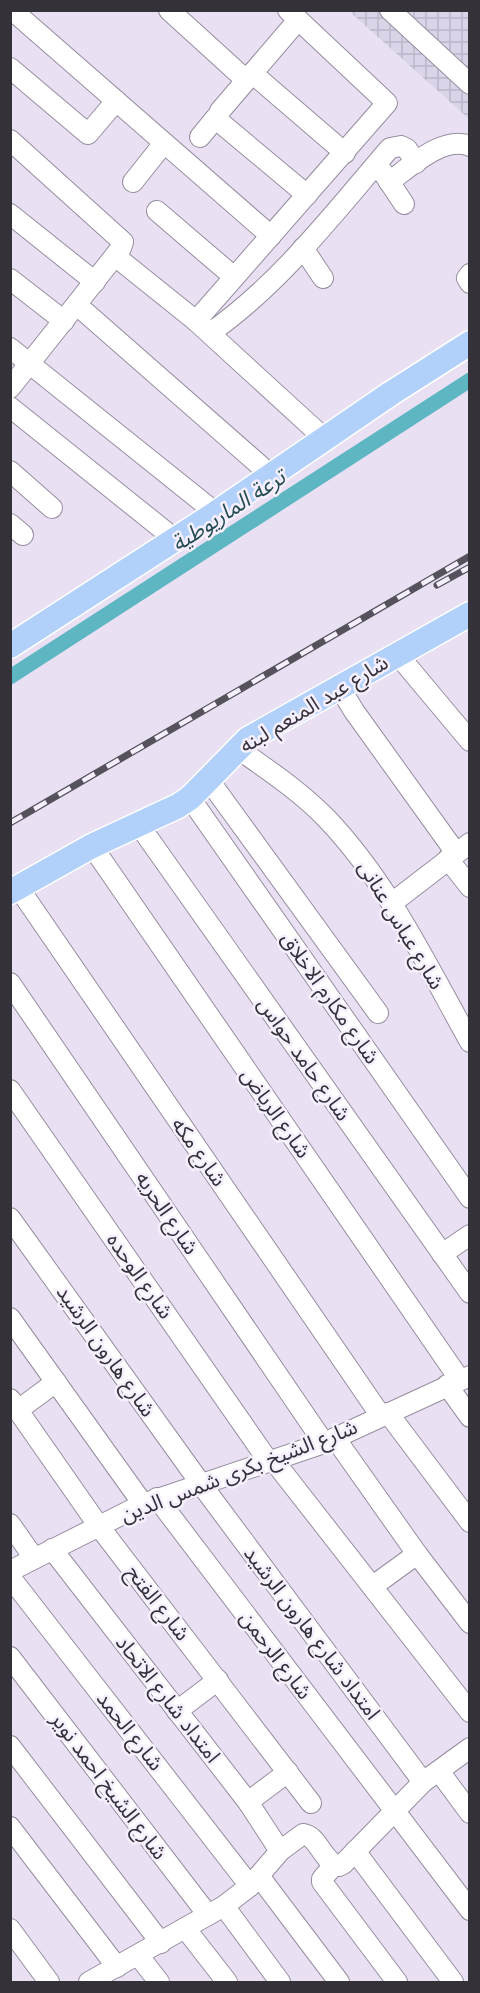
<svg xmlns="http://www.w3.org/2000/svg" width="480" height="1993" font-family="'Noto Sans','Noto Sans Arabic',sans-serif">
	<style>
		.industrial { fill: url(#industrial-grid) }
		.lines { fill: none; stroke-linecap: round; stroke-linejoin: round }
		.canal { stroke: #5eb6c3; stroke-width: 15 }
		.minor-casing { stroke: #968e9f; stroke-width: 22 }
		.major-casing { stroke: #fff; stroke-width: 27 }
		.minor { stroke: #fff; stroke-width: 20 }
		.major { stroke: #b2d1fa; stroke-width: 24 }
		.rail-casing { stroke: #56525b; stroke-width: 7 }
		.rail { stroke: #f6effe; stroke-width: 4.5; stroke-dasharray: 14; stroke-linecap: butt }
		.labels { text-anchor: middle; stroke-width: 5; stroke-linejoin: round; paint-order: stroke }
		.street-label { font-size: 21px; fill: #353139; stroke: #f6effe }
		.water-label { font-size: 22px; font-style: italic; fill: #244d53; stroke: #f6effe }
	</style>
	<defs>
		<pattern id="industrial-grid" width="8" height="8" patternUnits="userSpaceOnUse" patternTransform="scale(1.5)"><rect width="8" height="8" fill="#dad4e9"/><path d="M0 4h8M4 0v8" fill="none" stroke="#bcb6c9"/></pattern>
	</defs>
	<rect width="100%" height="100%" fill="#e9e1f3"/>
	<!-- industrial -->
	<path class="industrial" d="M349,11H469V119Z"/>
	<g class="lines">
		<!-- canal -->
		<path class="canal" d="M10,677L470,380"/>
		<defs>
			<g id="minor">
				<path d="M12,10L271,236"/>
				<path d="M169,10L246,80"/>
				<path d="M390,10L470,84"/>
				<path d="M298,20L220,111L218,118L222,124L307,195"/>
				<path d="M10,68L88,134L116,101"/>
				<path d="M252,73L345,153"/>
				<path d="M200,137L218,115"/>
				<path d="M10,140L123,242L121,248L10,388"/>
				<path d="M382,171L404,204"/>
				<path d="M133,182L164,143"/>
				<path d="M389,182C410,167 443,135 470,146"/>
				<path d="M157,211L234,277"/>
				<path d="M10,214L95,282"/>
				<path d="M303,248L323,278"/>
				<path d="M115,256L196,321L325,439"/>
				<path d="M470,274L467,278L470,283"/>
				<path d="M10,279L64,321"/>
				<path d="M77,305L272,476"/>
				<path d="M196,321L387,103L288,10"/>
				<path d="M210,333C280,284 334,213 390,148L401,146L407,149L416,163"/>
				<path d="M10,348L216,513"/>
				<path d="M10,407L176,540"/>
				<path d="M10,471L52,508"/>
				<path d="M10,524L23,535"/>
				<path d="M398,655L470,741"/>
				<path d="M340,688L354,711L456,853"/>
				<path d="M237,748C268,770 300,791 327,819C388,883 427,965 470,1042"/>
				<path d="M208,779L378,1013"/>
				<path d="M190,798L470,1198"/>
				<path d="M139,825L470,1293"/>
				<path d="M92,846L460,1380"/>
				<path d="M448,859L470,887"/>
				<path d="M18,887L381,1416"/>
				<path d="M392,903L470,843"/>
				<path d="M10,983L324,1443"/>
				<path d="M10,1090L269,1462"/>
				<path d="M10,1218L201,1484L423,1782"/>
				<path d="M442,1254L470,1235"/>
				<path d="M10,1318L143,1504"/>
				<path d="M447,1385L470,1417"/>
				<path d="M10,1399L98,1525L311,1803"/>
				<path d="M18,1410L56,1382"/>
				<path d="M388,1413L470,1522"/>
				<path d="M335,1438L417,1554L470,1623"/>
				<path d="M274,1461L470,1712"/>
				<path d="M157,1498L470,1910"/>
				<path d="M10,1524L34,1558"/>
				<path d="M52,1549L248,1802L280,1851"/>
				<path d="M10,1571L143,1504L324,1443L470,1376"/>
				<path d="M10,1577L250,1886"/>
				<path d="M373,1586L417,1554"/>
				<path d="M10,1657L208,1915"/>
				<path d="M177,1711L218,1680"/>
				<path d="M10,1746L161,1943"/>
				<path d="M439,1771L470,1813"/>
				<path d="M248,1802L288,1772"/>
				<path d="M10,1827L117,1967"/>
				<path d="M355,1851L453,1982"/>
				<path d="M334,1865L322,1879V1882L397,1982"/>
				<path d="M259,1876L339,1982"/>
				<path d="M224,1906L280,1982"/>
				<path d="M185,1928L227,1982"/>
				<path d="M10,1929L49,1982"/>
				<path d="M138,1955L159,1982"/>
				<path d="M89,1982L224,1906L250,1886L280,1851L303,1834C319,1836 322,1862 339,1866L343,1864L423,1782L470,1748"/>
			</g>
			<g id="major">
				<path d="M10,646L216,513L390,394L470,343"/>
				<path d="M10,892L92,846L178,806L190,798L248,739L470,614"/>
			</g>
		</defs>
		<!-- minor casing -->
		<use href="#minor" class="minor-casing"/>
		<!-- major casing -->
		<use href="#major" class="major-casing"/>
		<!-- minor -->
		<use href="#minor" class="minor"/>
		<!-- major -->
		<use href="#major" class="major"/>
		<defs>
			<g id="rail">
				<path d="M437,585L470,567"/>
				<path d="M10,823L470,556"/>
			</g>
		</defs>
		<!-- rail casing -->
		<use href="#rail" class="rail-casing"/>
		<!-- rail -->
		<use href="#rail" class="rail"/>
	</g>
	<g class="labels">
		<!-- street labels -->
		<g class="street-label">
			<text transform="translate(314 704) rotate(-31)" y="7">شارع عبد المنعم لبنه</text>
			<text transform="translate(401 925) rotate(59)" y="7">شارع عباس عنانى</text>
			<text transform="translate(330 998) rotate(55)" y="7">شارع مكارم الاخلاق</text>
			<text transform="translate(304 1059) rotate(55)" y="7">شارع حامد حواس</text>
			<text transform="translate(276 1113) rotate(55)" y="7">شارع الرياض</text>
			<text transform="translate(199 1152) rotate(55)" y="7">شارع مكه</text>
			<text transform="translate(167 1213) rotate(56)" y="7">شارع الحريه</text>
			<text transform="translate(140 1276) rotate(55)" y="7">شارع الوحده</text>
			<text transform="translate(106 1351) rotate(55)" y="7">شارع هارون الرشيد</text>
			<text transform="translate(239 1471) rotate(-21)" y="7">شارع الشيخ بكرى شمس الدين</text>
			<text transform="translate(158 1603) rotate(52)" y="7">شارع الفتح</text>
			<text transform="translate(312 1633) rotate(53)" y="7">امتداد شارع هارون الرشيد</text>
			<text transform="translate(276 1655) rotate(53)" y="7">شارع الرحمن</text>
			<text transform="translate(168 1699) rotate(52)" y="7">امتداد شارع الاتحاد</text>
			<text transform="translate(130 1731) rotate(52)" y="7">شارع الحمد</text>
			<text transform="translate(109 1786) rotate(53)" y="7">شارع الشيخ احمد نوير</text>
		</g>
		<!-- water labels -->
		<g class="water-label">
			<text transform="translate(228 510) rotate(-33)" y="8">ترعة الماريوطية</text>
		</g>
	</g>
	<!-- border -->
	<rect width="480" height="1993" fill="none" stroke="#353139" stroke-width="24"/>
</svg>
